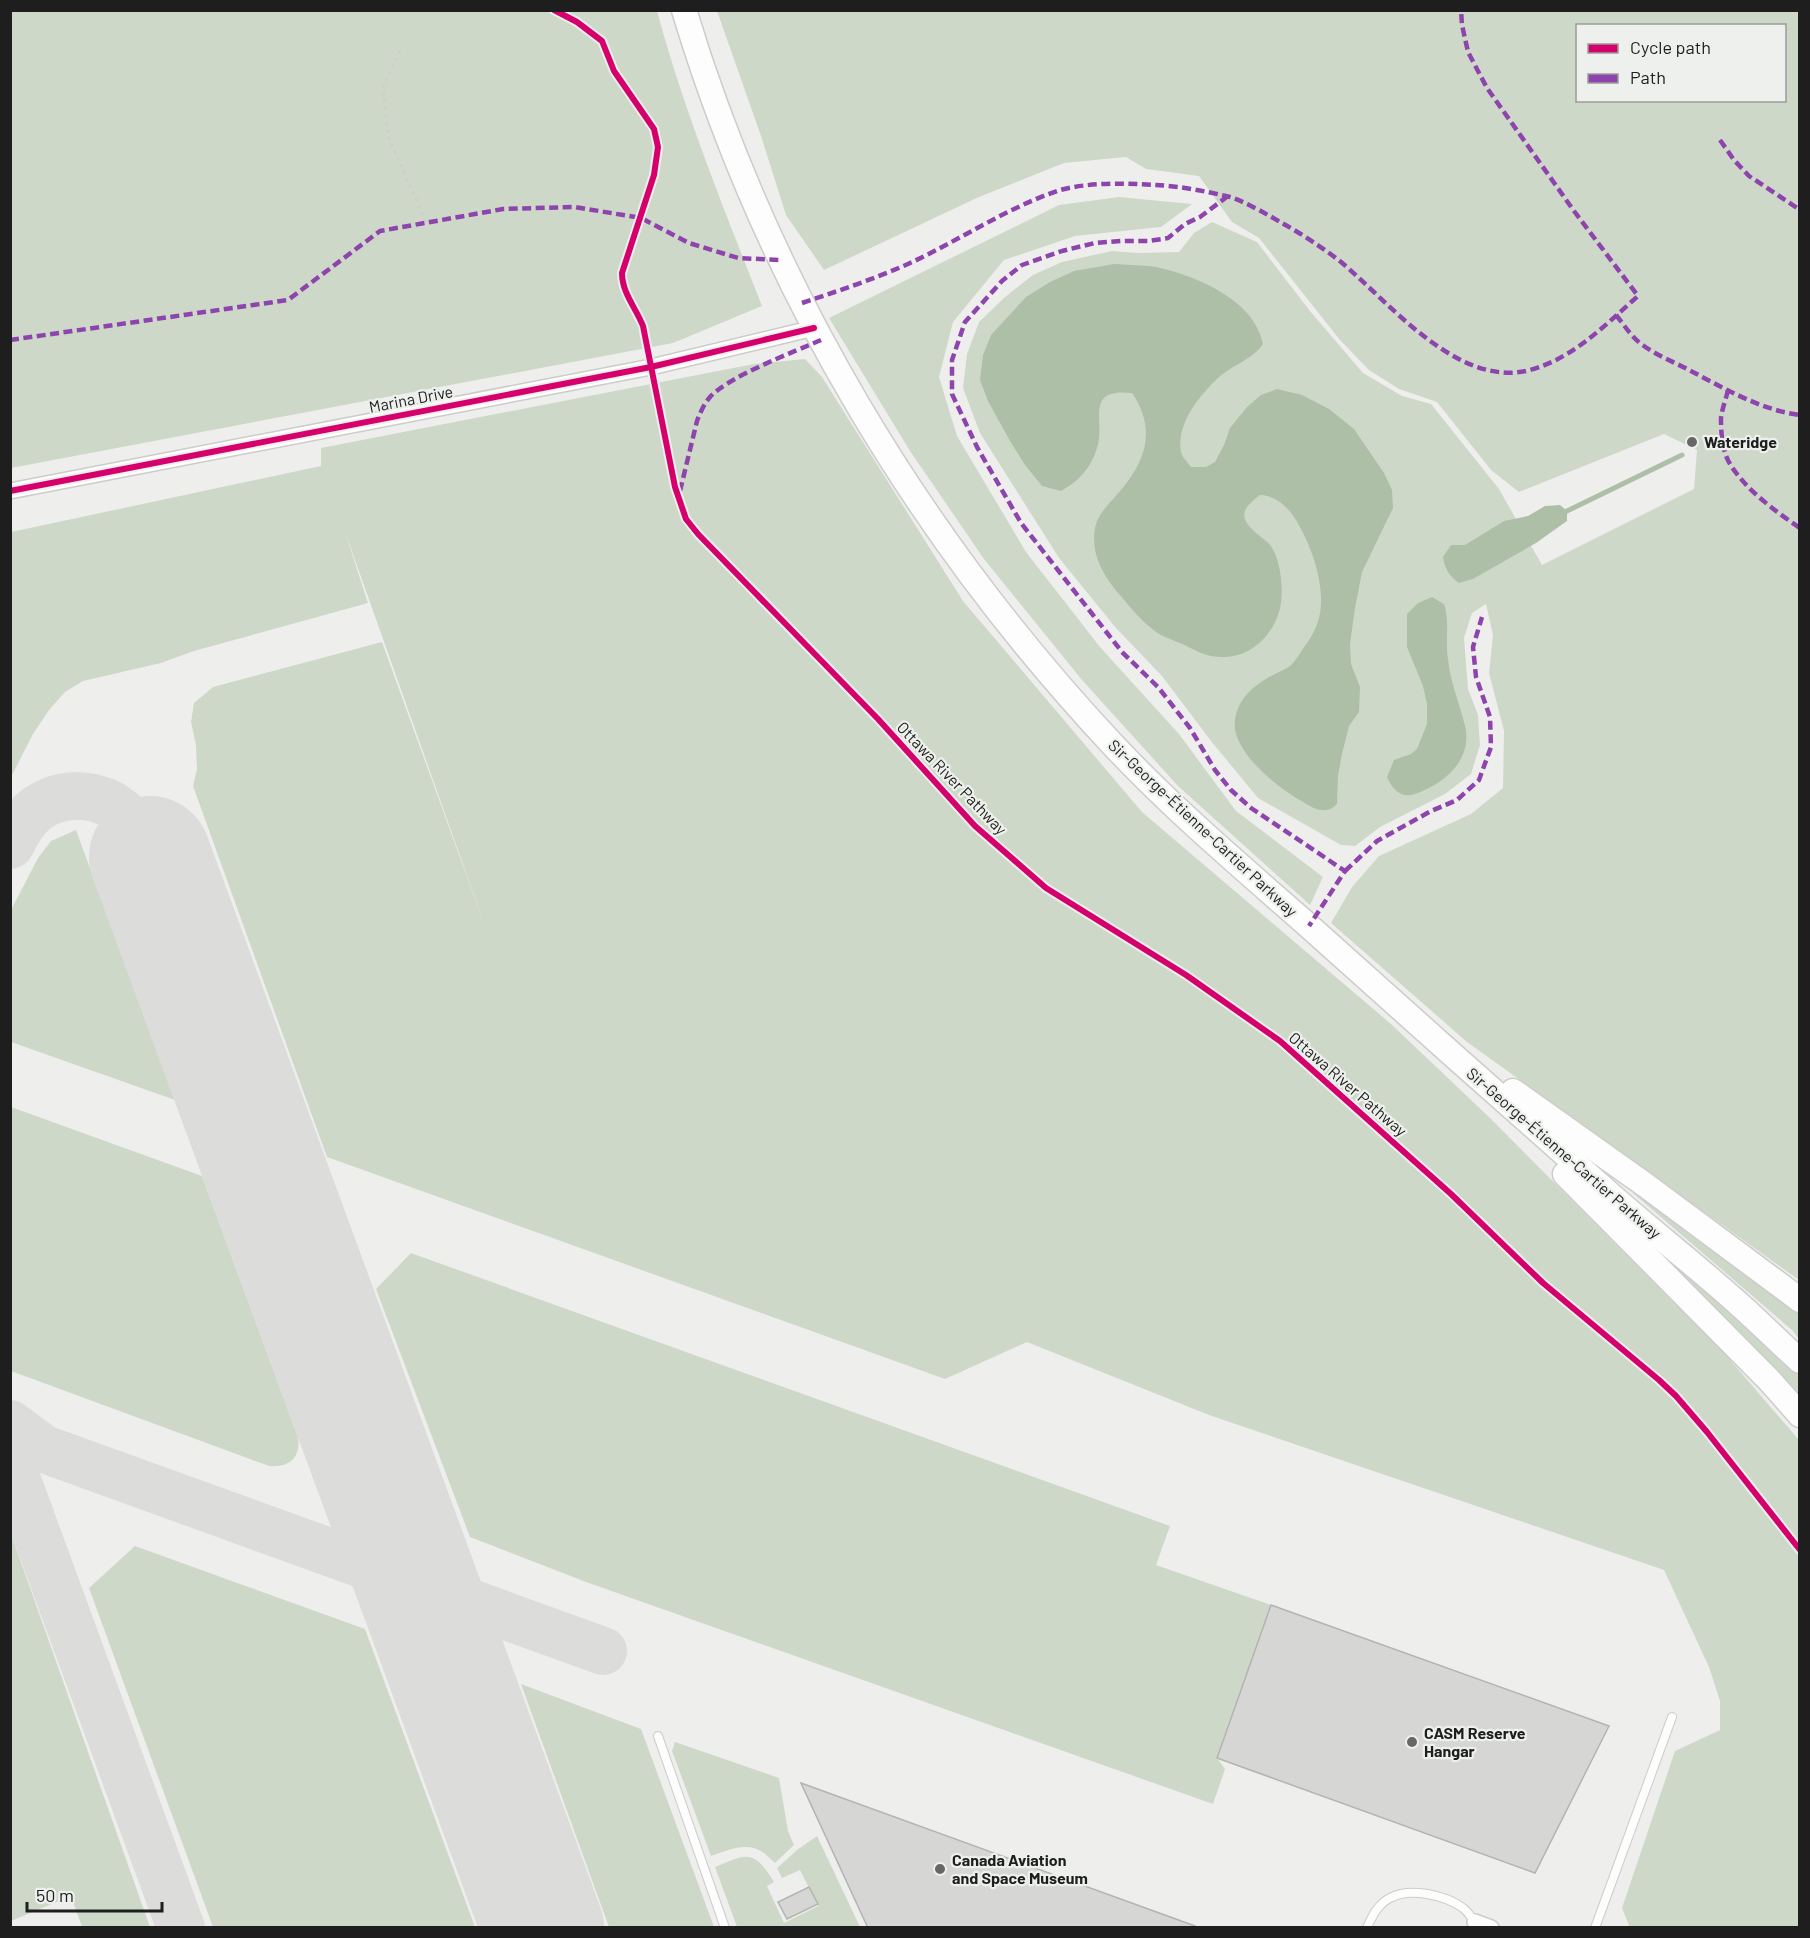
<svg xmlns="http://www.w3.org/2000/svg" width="1810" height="1938" font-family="Barlow,sans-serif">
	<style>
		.green { fill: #ced8c9; fill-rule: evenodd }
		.water { fill: #adbfa6 }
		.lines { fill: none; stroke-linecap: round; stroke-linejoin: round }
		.stream { stroke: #adbfa6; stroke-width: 5 }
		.taxiway { stroke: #dcdcda; stroke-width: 48 }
		.runway { stroke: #dcdcda; stroke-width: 122 }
		.building { fill: #d6d7d5; stroke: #b3b4b2; stroke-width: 1.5 }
		.service-casing { stroke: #cccdcb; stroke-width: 10 }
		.minor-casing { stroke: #cccdcb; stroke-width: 18 }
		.primary-casing { stroke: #cccdcb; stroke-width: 27 }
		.path { stroke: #cececd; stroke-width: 3; stroke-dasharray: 3 4.5; stroke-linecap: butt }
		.service { stroke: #fcfdfc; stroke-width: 8 }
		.minor { stroke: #fcfdfc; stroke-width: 15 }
		.primary { stroke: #fcfdfc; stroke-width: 24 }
		.quiet { stroke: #8e44ad; stroke-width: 4.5; stroke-dasharray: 9 4.5; stroke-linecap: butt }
		.cycleway-casing { stroke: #edf0ec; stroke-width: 10 }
		.cycleway { stroke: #d6006c; stroke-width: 6 }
		.poi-dot { fill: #666766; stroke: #edf0ec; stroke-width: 2 }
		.labels { text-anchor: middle; stroke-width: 4.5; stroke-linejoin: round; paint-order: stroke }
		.street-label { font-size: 16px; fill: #1d1e1d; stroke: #edf0ec }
		.poi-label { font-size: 16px; font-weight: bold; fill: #1d1e1d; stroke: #edf0ec; text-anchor: start }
	</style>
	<rect width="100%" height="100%" fill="#eeefed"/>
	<!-- green -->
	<g class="green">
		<path d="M10,11H657C684,111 724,209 762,306L673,343L11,468Z"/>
		<path d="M717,11H1799V1280L1467,1042L1331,923L1352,887L1379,856L1471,814L1503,788L1504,731L1489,673L1493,635L1486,604L1472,613L1464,638L1468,689L1478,715L1480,745L1471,774L1445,794L1380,827L1355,846L1341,845L1258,798L1211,741L1162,676L1116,628L1059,558L980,433L963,388L967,354L979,322L1005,297L1033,275L1062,262L1112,251L1138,253L1179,252L1194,233L1212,222L1257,242L1310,311L1363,373L1402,396L1431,404L1499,489L1542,565L1694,489L1697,450L1664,434L1519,492L1491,470L1437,402L1399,389L1369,370L1340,340L1259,238L1232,222L1199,176L1146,169L1126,157L1064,163L979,197L824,270L786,215L761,136ZM1578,26H1784V100H1578Z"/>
		<path d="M1119,197L1192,204L1161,227L1075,236L1004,260L953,322L939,377L957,436L1026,552L1100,647L1179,734L1236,811L1323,877L1310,905L1178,786L1082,680L984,559L910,451L829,318L1059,205Z"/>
		<path d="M805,359L822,377L963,601L1142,812L1391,1024L1490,1118L1726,1355L1799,1440V1927L1630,1928L1622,1908L1675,1751L1720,1730V1701L1709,1667L1664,1570L1209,1415L1027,1342L945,1379L327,1157L193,786L197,769L196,745L191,722L194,703L213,687L382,642L487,932L345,532L368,603L194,651L161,663L83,681L65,692L49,710L33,734L11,777V532L321,466V448L754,364Z"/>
		<path d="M76,830L175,1100L11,1042V910L38,858L51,841Z"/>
		<path d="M11,1107L202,1176L298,1437C301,1458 289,1468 269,1466L11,1371Z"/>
		<path d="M1632,1187L1799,1311V1339L1792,1330L1633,1193Z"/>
		<path d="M1664,1252L1800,1375L1799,1402L1661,1257Z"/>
		<path d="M411,1253L1170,1526L1156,1565L1271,1605L1217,1758L1225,1769L1213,1804L586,1582L470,1537L376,1289Z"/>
		<path d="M10,1534H11L150,1927H82L71,1896L11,1921Z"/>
		<path d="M135,1546L365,1629L475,1927H213L89,1588Z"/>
		<path d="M521,1684L641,1729L714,1927H609Z"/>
		<path d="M675,1742L779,1778L788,1831L794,1845L775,1863C771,1860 768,1856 764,1853C747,1841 729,1850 711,1856L672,1751Z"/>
		<path d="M817,1836L860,1927H737L715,1867C747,1853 754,1849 774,1882L767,1886L784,1923L818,1906L800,1870L782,1878L777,1868L797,1850Z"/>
	</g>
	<!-- water -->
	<g class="water">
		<path d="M1114,264C1128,265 1143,265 1156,267C1196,276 1254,299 1263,344C1252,360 1232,365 1218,378C1199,396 1176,424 1181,452C1182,457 1188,463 1191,467H1206L1215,462L1224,445L1230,428L1247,407L1261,395L1277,389L1302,395L1329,409L1354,429L1384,473L1392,490L1393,508L1362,572L1355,608L1350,644L1351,664L1360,687L1359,712L1349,726L1342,754L1338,776L1337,804C1332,809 1328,811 1321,810C1316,810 1310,806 1305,803C1280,790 1230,751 1235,720C1238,697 1256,684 1275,674C1280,671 1287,669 1291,665C1295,661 1299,655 1302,650C1309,641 1316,630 1319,618C1326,589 1314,553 1300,527C1291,510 1279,496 1260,495C1239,511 1239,519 1260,536C1263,539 1268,542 1270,545C1282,560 1285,598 1278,615C1268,643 1242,662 1211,656C1201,654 1191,648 1182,644C1175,641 1167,638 1161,635C1144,625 1131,608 1119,594C1102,574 1089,551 1096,524C1100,511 1112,501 1120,491C1147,460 1156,428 1132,393C1083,388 1106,421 1097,448C1091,468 1079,481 1061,491L1042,486L1025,465L1010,441L988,401L980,380L983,355L991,335L1026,297L1050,282L1074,271Z"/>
		<path d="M1560,505L1567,511V521L1536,543L1473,579L1459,583C1449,576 1445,569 1443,557L1451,545H1465L1504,521L1528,516L1545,506Z"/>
		<path d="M1432,597L1444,604C1450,622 1445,640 1448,659C1450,682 1460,704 1465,726C1473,760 1444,784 1415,794C1401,799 1392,789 1387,777L1394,760L1411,754L1417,749L1427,724V704L1423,686L1407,647V614L1418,603Z"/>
	</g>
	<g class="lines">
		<!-- stream -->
		<path class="stream" d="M1567,511L1682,455"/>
		<!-- taxiway -->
		<g class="taxiway">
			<path d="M10,845C15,836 20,826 27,818C53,788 105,789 129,820C138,831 144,844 150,857"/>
			<path d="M10,1424L44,1449L603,1651"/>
			<path d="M10,1461L181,1928"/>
			<path d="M400,1538L431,1580L447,1592"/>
			<path d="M373,1574C404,1597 427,1629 446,1662"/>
		</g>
		<!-- runway -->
		<path class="runway" d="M150,857L543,1928"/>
	</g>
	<!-- building -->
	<g class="building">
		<path d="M1271,1605L1609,1726L1535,1873L1217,1758Z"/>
		<path d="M801,1783L1195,1926L1194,1928H868Z"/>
		<path d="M809,1887L818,1904L787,1919L778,1902Z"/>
	</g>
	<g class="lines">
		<defs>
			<g id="service">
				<path d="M658,1736L725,1928"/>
				<path d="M1367,1928C1372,1916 1378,1904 1390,1898C1410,1887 1445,1895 1463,1908C1468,1912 1471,1917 1475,1922"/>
				<path d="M1595,1928L1672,1717"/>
			</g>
			<g id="minor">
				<path d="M10,491L651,367L814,328"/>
				<path d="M1475,1922L1491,1928"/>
			</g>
			<g id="primary">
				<path d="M684,10C767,285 918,537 1114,746C1175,811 1244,869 1311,928C1411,1018 1511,1107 1612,1196C1654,1233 1699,1268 1741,1306C1761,1324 1780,1343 1800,1361"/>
				<path d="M1513,1091L1644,1184L1800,1300"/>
				<path d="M1565,1174L1769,1380L1800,1415"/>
			</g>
		</defs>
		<!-- service casing -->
		<use href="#service" class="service-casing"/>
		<!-- minor casing -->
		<use href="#minor" class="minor-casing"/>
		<!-- primary casing -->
		<use href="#primary" class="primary-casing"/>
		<!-- path -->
		<path class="path" d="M400,51L383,87L388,136L427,224"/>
		<!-- service -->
		<use href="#service" class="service"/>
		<!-- minor -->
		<use href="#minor" class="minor"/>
		<!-- primary -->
		<use href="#primary" class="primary"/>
		<!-- quiet -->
		<g class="quiet">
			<path d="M1720,140L1734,160L1749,176L1800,210"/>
			<path d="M1228,196L1200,217L1185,224L1168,238L1149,241H1121L1095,243L1062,251L1022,265L1002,281L965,322L952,360V394L977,447L1021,523L1122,652L1158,687L1190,728L1215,770L1231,790L1251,808L1345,871L1309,926"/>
			<path d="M802,303C838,291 874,279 908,264C958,241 1005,209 1057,191C1086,182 1126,183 1156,185C1178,186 1205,191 1226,196C1241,199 1268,215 1282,223C1302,234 1323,248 1341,262C1390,303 1458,389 1530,370C1574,358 1605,325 1638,296L1574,211L1487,88L1468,52L1462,25L1461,10"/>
			<path d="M1616,315C1625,326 1632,338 1644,346C1658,356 1674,362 1689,370C1724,388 1760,410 1800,415"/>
			<path d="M10,340L288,300L380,231L503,209L575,207L641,218L689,243L738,258L780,260"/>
			<path d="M1728,390C1726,399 1722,409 1721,418C1721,433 1722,451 1730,464C1746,490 1775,511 1800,528"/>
			<path d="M680,491L697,421C700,413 704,404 710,397C729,376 794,352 821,340"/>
			<path d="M1345,871L1377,841L1431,811L1457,800L1479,780L1491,747L1490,717L1476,677L1473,647L1482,617"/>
		</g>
		<defs>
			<g id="cycleway">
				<path d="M554,10L577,22L602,41L614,71L654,129L658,147L654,175L622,273C622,293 636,308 643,326L675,487L686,519L698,534L878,719L975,826L1022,867L1046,888L1186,975L1280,1041L1451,1194L1543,1283L1659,1380L1676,1396L1707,1432L1800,1550"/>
				<path d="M10,491L651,367L814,328"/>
			</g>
		</defs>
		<!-- cycleway casing -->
		<use href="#cycleway" class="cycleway-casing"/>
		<!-- cycleway -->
		<use href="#cycleway" class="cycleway"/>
	</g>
	<!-- markers -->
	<g class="poi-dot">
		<circle cx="1692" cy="442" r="6"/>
		<circle cx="1412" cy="1742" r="6"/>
		<circle cx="940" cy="1869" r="6"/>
	</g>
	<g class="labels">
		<!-- street labels -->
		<g class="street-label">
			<text transform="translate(411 399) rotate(-11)" y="6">Marina Drive</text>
			<text transform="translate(952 778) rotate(46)" y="6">Ottawa River Pathway</text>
			<text transform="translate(1203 828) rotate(43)" y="6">Sir-George-Étienne-Cartier Parkway</text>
			<text transform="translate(1348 1084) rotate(41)" y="6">Ottawa River Pathway</text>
			<text transform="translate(1564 1153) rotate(41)" y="6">Sir-George-Étienne-Cartier Parkway</text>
		</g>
		<!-- poi labels -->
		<g class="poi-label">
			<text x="1704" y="448">Wateridge</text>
			<text x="1424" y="1739">CASM Reserve<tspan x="1424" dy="18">Hangar</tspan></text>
			<text x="952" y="1866">Canada Aviation<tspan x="952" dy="18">and Space Museum</tspan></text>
		</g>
	</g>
	<!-- border -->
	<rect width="1810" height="1938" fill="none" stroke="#1d1e1d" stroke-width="24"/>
	<!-- legend -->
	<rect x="1576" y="24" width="210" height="78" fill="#edf0ec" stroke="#9a9c99" stroke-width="1.5"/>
	<rect x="1588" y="44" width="30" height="9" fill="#d6006c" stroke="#9a9c99" stroke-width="1.5"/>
	<text x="1630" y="54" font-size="18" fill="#1d1e1d">Cycle path</text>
	<rect x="1588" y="74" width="30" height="9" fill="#8e44ad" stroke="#9a9c99" stroke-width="1.5"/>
	<text x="1630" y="84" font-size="18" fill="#1d1e1d">Path</text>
	<!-- scale -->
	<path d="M27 1902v9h135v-9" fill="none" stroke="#1d1e1d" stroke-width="3"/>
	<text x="36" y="1902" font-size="18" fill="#1d1e1d" stroke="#edf0ec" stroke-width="4.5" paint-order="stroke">50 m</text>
</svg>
